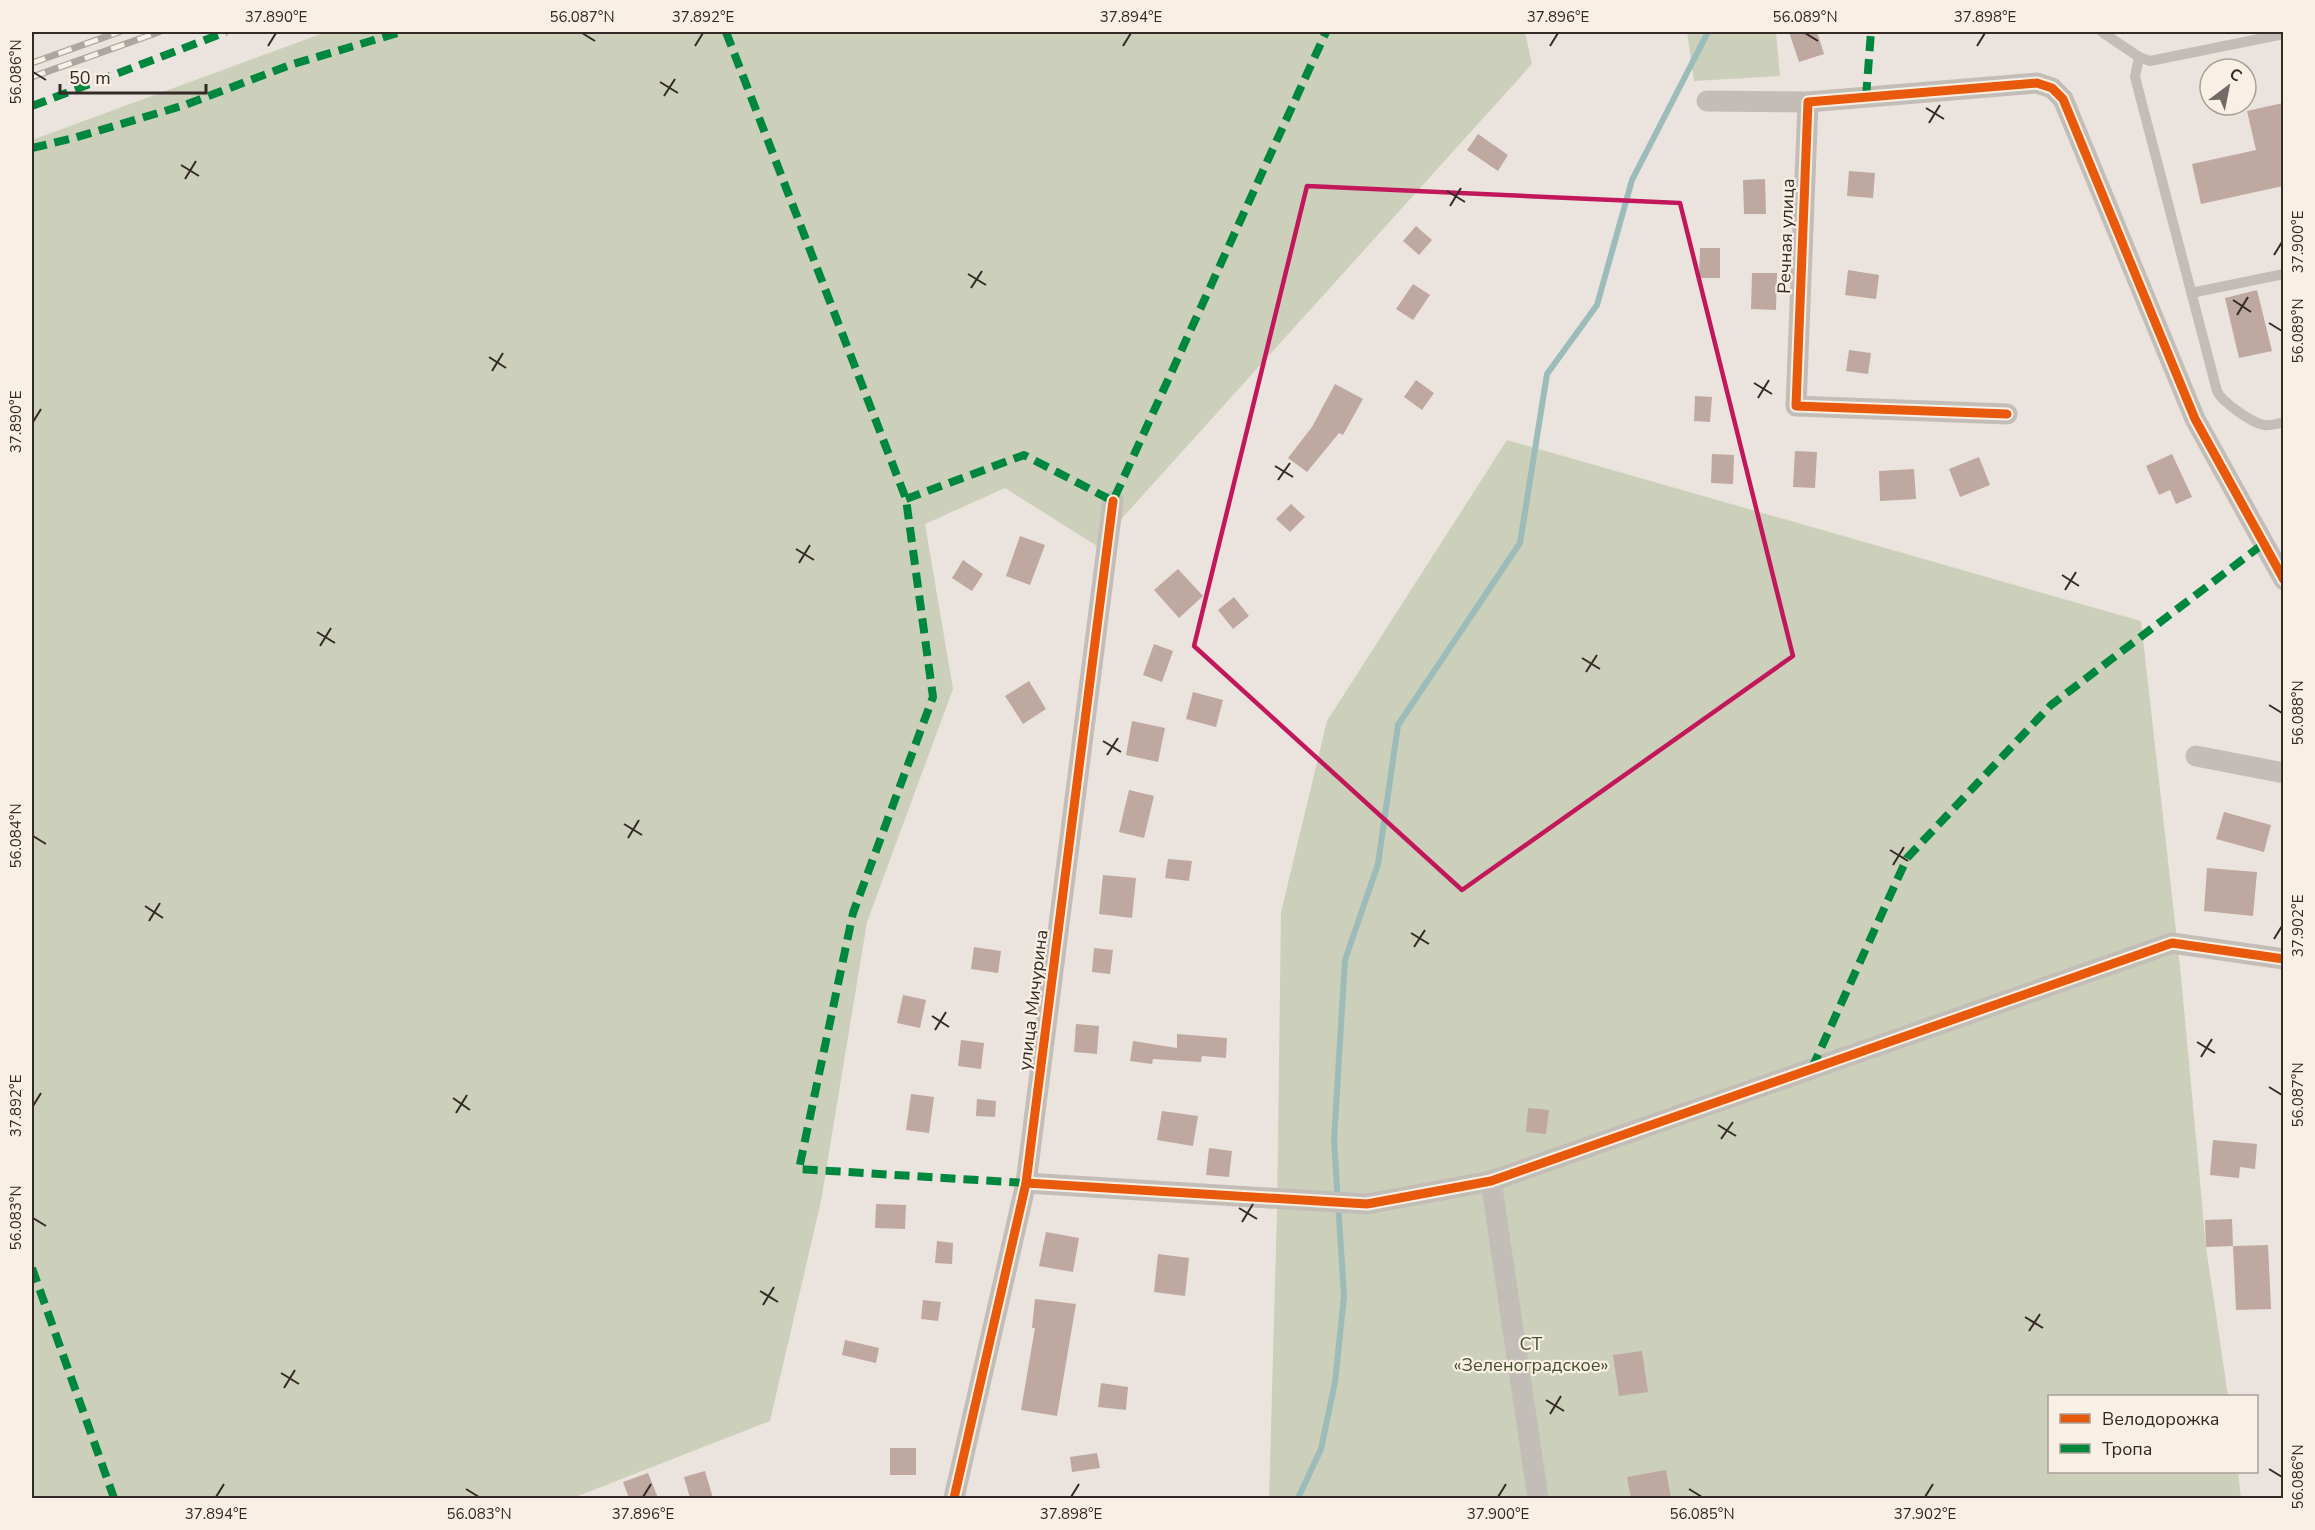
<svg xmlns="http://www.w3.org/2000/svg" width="2315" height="1530" font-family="'Nunito Sans',sans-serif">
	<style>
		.green { fill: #cccfb9 }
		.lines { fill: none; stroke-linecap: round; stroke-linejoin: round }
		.stream { stroke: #9cbcba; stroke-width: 6 }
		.building { fill: #bea8a0 }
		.lane { stroke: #c3bdb8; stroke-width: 10 }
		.street { stroke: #c3bdb8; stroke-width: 21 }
		.rail-casing { stroke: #aba6a2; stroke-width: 7 }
		.rail { stroke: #f8efe5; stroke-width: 4.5; stroke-dasharray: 14; stroke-linecap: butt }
		.quiet { stroke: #00873e; stroke-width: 8; stroke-dasharray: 15 8; stroke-linecap: butt }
		.cycleway-casing { stroke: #f8efe5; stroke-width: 13 }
		.cycleway { stroke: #e8590c; stroke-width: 9 }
		.marked { fill: none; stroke: #c2185b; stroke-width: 4.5; stroke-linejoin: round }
		.ticks { fill: none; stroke: #332a26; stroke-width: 2 }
		.labels { text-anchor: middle; stroke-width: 4.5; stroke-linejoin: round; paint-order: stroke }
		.street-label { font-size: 18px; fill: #332a26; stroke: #f8efe5 }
		.park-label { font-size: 18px; fill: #44502b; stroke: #f8efe5 }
		.neatline { fill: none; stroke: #332a26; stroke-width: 2 }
		.ticks-label { font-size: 15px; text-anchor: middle; fill: #332a26 }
	</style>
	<rect width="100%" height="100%" fill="#ebe4de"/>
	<!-- green -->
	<g class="green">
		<path d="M326,32H1525L1532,64L1097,546L1005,488L925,524L953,689L867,922L821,1201L770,1421L573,1498H32V140Z"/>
		<path d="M1687,32H1776L1780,76L1694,81Z"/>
		<path d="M1507,440L2141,621L2181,976L2206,1247L2228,1396H2050V1472H2238L2241,1498H1269L1277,1212L1281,912L1327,721Z"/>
	</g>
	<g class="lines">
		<!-- stream -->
		<path class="stream" d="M1298,1498L1321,1449L1335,1382L1344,1296L1334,1140L1345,960L1378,864L1398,725L1520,543L1547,374L1597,305L1632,180L1708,32"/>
	</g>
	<!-- building -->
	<g class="building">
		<path d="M1789,32H1817L1824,54L1799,62Z"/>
		<path d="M2283,103V186L2201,204L2192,164L2256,150L2247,111Z"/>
		<path d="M1478,134L1508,155L1498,171L1467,150Z"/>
		<path d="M1849,171L1875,173L1873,198L1847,196Z"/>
		<path d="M1765,179L1766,214H1744L1743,180Z"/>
		<path d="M1416,226L1432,240L1419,255L1403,241Z"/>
		<path d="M1700,248H1720V278H1699Z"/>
		<path d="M1848,270L1879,275L1876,299L1845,295Z"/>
		<path d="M1752,273H1777L1776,310L1751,309Z"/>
		<path d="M1413,284L1430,295L1413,320L1396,309Z"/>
		<path d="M2257,290L2272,351L2239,358L2225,298Z"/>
		<path d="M1849,350L1871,353L1868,374L1846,371Z"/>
		<path d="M1416,380L1434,393L1422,410L1404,397Z"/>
		<path d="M1335,384L1363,399L1343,435L1339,433L1307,472L1288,458L1312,427Z"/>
		<path d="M1695,396L1712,397L1710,422L1694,421Z"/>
		<path d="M1795,451L1817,452L1815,488L1793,487Z"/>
		<path d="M1712,454L1734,455L1733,484L1711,483Z"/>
		<path d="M2172,454L2192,497L2176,504L2170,490L2159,495L2146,466Z"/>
		<path d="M1979,457L1990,485L1960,497L1949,469Z"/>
		<path d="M1914,469L1916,499L1880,501L1879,471Z"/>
		<path d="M1291,504L1305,517L1290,532L1276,519Z"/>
		<path d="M1020,536L1045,545L1030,585L1006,576Z"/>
		<path d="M963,560L983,574L972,591L952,578Z"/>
		<path d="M1178,569L1203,596L1179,618L1154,590Z"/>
		<path d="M1234,597L1249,616L1233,629L1218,610Z"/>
		<path d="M1154,644L1173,651L1162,682L1143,675Z"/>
		<path d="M1029,681L1046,709L1023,724L1005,696Z"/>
		<path d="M1193,692L1223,700L1216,727L1186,719Z"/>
		<path d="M1132,721L1165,728L1158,762L1126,755Z"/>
		<path d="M1129,790L1154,796L1144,838L1119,832Z"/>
		<path d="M2224,812L2271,825L2264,852L2216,839Z"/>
		<path d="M1168,859L1192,861L1189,881L1165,878Z"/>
		<path d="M2207,868L2257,872L2253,916L2204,911Z"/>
		<path d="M1103,875L1136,878L1132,918L1099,914Z"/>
		<path d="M974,947L1001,951L998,973L971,969Z"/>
		<path d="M1094,948L1113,950L1110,974L1092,972Z"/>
		<path d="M903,995L926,1000L920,1028L897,1023Z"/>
		<path d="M1076,1024L1099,1026L1097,1054L1074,1052Z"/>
		<path d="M1177,1034L1227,1038L1226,1058L1202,1056L1201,1062L1153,1059L1152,1064L1130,1061L1133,1041L1177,1048Z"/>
		<path d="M961,1040L984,1043L981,1069L958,1066Z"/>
		<path d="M911,1094L934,1097L929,1133L906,1130Z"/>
		<path d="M977,1099L996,1101L995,1117L976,1116Z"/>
		<path d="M1528,1108L1549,1110L1546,1134L1526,1132Z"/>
		<path d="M1162,1111L1198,1116L1193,1146L1157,1140Z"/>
		<path d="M2213,1140L2257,1144L2255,1169L2240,1167L2239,1178L2210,1175Z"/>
		<path d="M1209,1148L1232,1151L1229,1177L1206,1175Z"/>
		<path d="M876,1204L906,1205L905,1229L875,1228Z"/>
		<path d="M2232,1219L2233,1246L2206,1247L2205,1220Z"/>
		<path d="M1046,1232L1079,1238L1073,1272L1039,1266Z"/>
		<path d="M937,1241L953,1243L952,1264L935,1263Z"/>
		<path d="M2268,1245L2271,1309L2236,1310L2233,1246Z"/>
		<path d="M1158,1254L1189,1258L1185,1296L1154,1292Z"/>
		<path d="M1035,1299L1076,1304L1057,1416L1021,1410L1035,1328H1032Z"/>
		<path d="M923,1300L941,1302L938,1321L921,1319Z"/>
		<path d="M845,1340L879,1348L876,1363L842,1355Z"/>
		<path d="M1642,1351L1648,1392L1619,1396L1613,1355Z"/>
		<path d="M1101,1383L1128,1387L1126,1410L1098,1407Z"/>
		<rect x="890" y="1448" width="26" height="27"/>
		<path d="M1097,1453L1100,1468L1072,1472L1070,1457Z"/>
		<path d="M1666,1470L1671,1498H1631L1627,1477Z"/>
		<path d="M705,1471L713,1498H690L684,1477Z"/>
		<path d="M648,1473L658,1498H629L623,1482Z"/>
	</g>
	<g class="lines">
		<!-- lane -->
		<g class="lane">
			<path d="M2102,32L2139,57L2150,61L2284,34"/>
			<path d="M2139,57L2135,77L2217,391C2222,402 2252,423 2264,425C2270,426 2277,424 2284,422"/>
			<path d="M2191,293L2284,274"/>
		</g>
		<!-- street -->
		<g class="street">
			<path d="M1707,101L1808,102"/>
			<path d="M2007,414L1796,406L1808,102L2037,83L2052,88L2063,99L2195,419L2284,580"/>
			<path d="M2196,756L2284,773"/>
			<path d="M1491,1181L1538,1498"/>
			<path d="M1026,1183L1367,1204L1491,1181L2172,943L2284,959"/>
			<path d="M954,1498L1026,1183L1113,501"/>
		</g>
		<defs>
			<g id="rail">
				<path d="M32,63L119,32"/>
				<path d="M32,77L159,32"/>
			</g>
		</defs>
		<!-- rail casing -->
		<use href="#rail" class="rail-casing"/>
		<!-- rail -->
		<use href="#rail" class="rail"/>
		<!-- quiet -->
		<g class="quiet">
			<path d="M726,32L906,499L933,697L853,913L799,1169L1026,1183"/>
			<path d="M1866,97L1871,32"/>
			<path d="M32,106L226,32"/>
			<path d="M32,148L74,138L185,105L290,65L401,32"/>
			<path d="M906,499L1024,455L1113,501L1326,32"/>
			<path d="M1812,1068L1907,858L2051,705L2263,544"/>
			<path d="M32,1268L114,1498"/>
		</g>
		<defs>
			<g id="cycleway">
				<path d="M2007,414L1796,406L1808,102L2037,83L2052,88L2063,99L2195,419L2284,580"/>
				<path d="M1026,1183L1367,1204L1491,1181L2172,943L2284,959"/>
				<path d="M954,1498L1026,1183L1113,501"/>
			</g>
		</defs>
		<!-- cycleway casing -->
		<use href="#cycleway" class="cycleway-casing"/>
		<!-- cycleway -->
		<use href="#cycleway" class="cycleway"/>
	</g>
	<!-- marked area -->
	<path class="marked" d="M1307,186L1680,203L1793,656L1462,890L1194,646Z"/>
	<!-- ticks -->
	<path class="ticks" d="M582,33L595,41M1805,33L1818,41M268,46L276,33M695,46L703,33M1123,46L1131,33M1550,46L1558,33M1977,46L1985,33M33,72L46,80M660,82L678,93M664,96L675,79M1926,108L1944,119M1929,123L1940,105M181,165L199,176M185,179L196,161M1447,191L1465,202M1450,206L1461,188M2274,255L2282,242M968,274L986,285M971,288L982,271M2233,300L2251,312M2237,315L2248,297M2269,323L2282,331M489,357L506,368M492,371L503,353M1754,383L1772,394M1758,398L1769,380M33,422L41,409M1275,466L1293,477M1278,480L1290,463M796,549L814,560M799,563L810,545M2062,575L2079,586M2065,590L2076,572M317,632L335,643M320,646L331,628M1582,658L1600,669M1586,672L1597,655M2269,705L2282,713M1103,741L1121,752M1107,755L1118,738M624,824L642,835M33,836L46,844M628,838L639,820M1890,850L1908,861M1893,865L1904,847M145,906L163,918M149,921L160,903M1411,933L1429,944M2274,939L2282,926M1414,947L1425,930M932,1016L949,1027M935,1030L946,1012M2197,1042L2215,1053M2201,1057L2212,1039M2269,1087L2282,1095M453,1098L470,1110M33,1106L41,1093M456,1113L467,1095M1718,1125L1736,1136M1721,1139L1733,1122M1239,1208L1257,1219M33,1218L46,1226M1242,1222L1253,1204M760,1291L778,1302M763,1305L774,1287M2025,1317L2043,1328M2029,1331L2040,1314M281,1373L299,1384M284,1388L295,1370M1546,1400L1564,1411M1550,1414L1561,1396M2269,1469L2282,1477M466,1489L479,1497M1689,1489L1702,1497M216,1497L224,1484M643,1497L651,1484M1071,1497L1079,1484M1498,1497L1506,1484M1925,1497L1933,1484"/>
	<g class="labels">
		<!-- street labels -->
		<g class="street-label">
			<text transform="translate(1786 236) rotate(-88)" y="6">Речная улица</text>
			<text transform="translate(1033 1000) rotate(-83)" y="6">улица Мичурина</text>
		</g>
		<!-- park labels -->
		<g class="park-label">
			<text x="1531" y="1350">СТ<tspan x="1531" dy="21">«Зеленоградское»</tspan></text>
		</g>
	</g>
	<!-- border -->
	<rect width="2315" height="1530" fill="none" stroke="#f8efe5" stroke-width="66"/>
	<!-- legend -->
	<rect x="2048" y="1395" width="210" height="78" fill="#f8efe5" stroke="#a9a099" stroke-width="1.5"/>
	<rect x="2060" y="1414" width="30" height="9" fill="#e8590c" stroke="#a9a099" stroke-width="1.5"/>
	<text x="2102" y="1425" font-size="18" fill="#332a26">Велодорожка</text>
	<rect x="2060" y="1444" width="30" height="9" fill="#00873e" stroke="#a9a099" stroke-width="1.5"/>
	<text x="2102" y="1455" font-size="18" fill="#332a26">Тропа</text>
	<!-- north arrow -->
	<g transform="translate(2228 87) rotate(32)"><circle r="28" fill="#f8efe5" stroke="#a9a099" stroke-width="1.5"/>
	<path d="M0-4.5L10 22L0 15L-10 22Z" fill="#736b66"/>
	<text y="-9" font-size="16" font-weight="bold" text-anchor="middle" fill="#332a26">С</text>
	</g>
	<!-- scale -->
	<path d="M60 84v9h146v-9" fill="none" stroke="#332a26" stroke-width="3"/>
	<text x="69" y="84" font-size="18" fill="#332a26" stroke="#f8efe5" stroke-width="4.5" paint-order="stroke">50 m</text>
	<rect x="33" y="33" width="2249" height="1464" class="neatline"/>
	<g class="ticks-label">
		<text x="276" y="22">37.890°E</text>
		<text x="582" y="22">56.087°N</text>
		<text x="703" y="22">37.892°E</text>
		<text x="1131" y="22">37.894°E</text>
		<text x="1558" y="22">37.896°E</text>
		<text x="1805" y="22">56.089°N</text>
		<text x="1985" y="22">37.898°E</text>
		<text transform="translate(16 72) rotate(-90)" y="5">56.086°N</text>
		<text transform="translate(2298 242) rotate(-90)" y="5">37.900°E</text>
		<text transform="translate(2298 331) rotate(-90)" y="5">56.089°N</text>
		<text transform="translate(16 422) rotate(-90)" y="5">37.890°E</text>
		<text transform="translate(2298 713) rotate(-90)" y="5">56.088°N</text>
		<text transform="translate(16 836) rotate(-90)" y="5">56.084°N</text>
		<text transform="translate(2298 926) rotate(-90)" y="5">37.902°E</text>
		<text transform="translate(2298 1095) rotate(-90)" y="5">56.087°N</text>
		<text transform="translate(16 1106) rotate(-90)" y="5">37.892°E</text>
		<text transform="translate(16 1218) rotate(-90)" y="5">56.083°N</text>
		<text transform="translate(2298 1477) rotate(-90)" y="5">56.086°N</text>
		<text x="216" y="1519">37.894°E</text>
		<text x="479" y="1519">56.083°N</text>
		<text x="643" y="1519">37.896°E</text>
		<text x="1071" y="1519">37.898°E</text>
		<text x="1498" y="1519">37.900°E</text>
		<text x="1702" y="1519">56.085°N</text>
		<text x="1925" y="1519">37.902°E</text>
	</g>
</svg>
